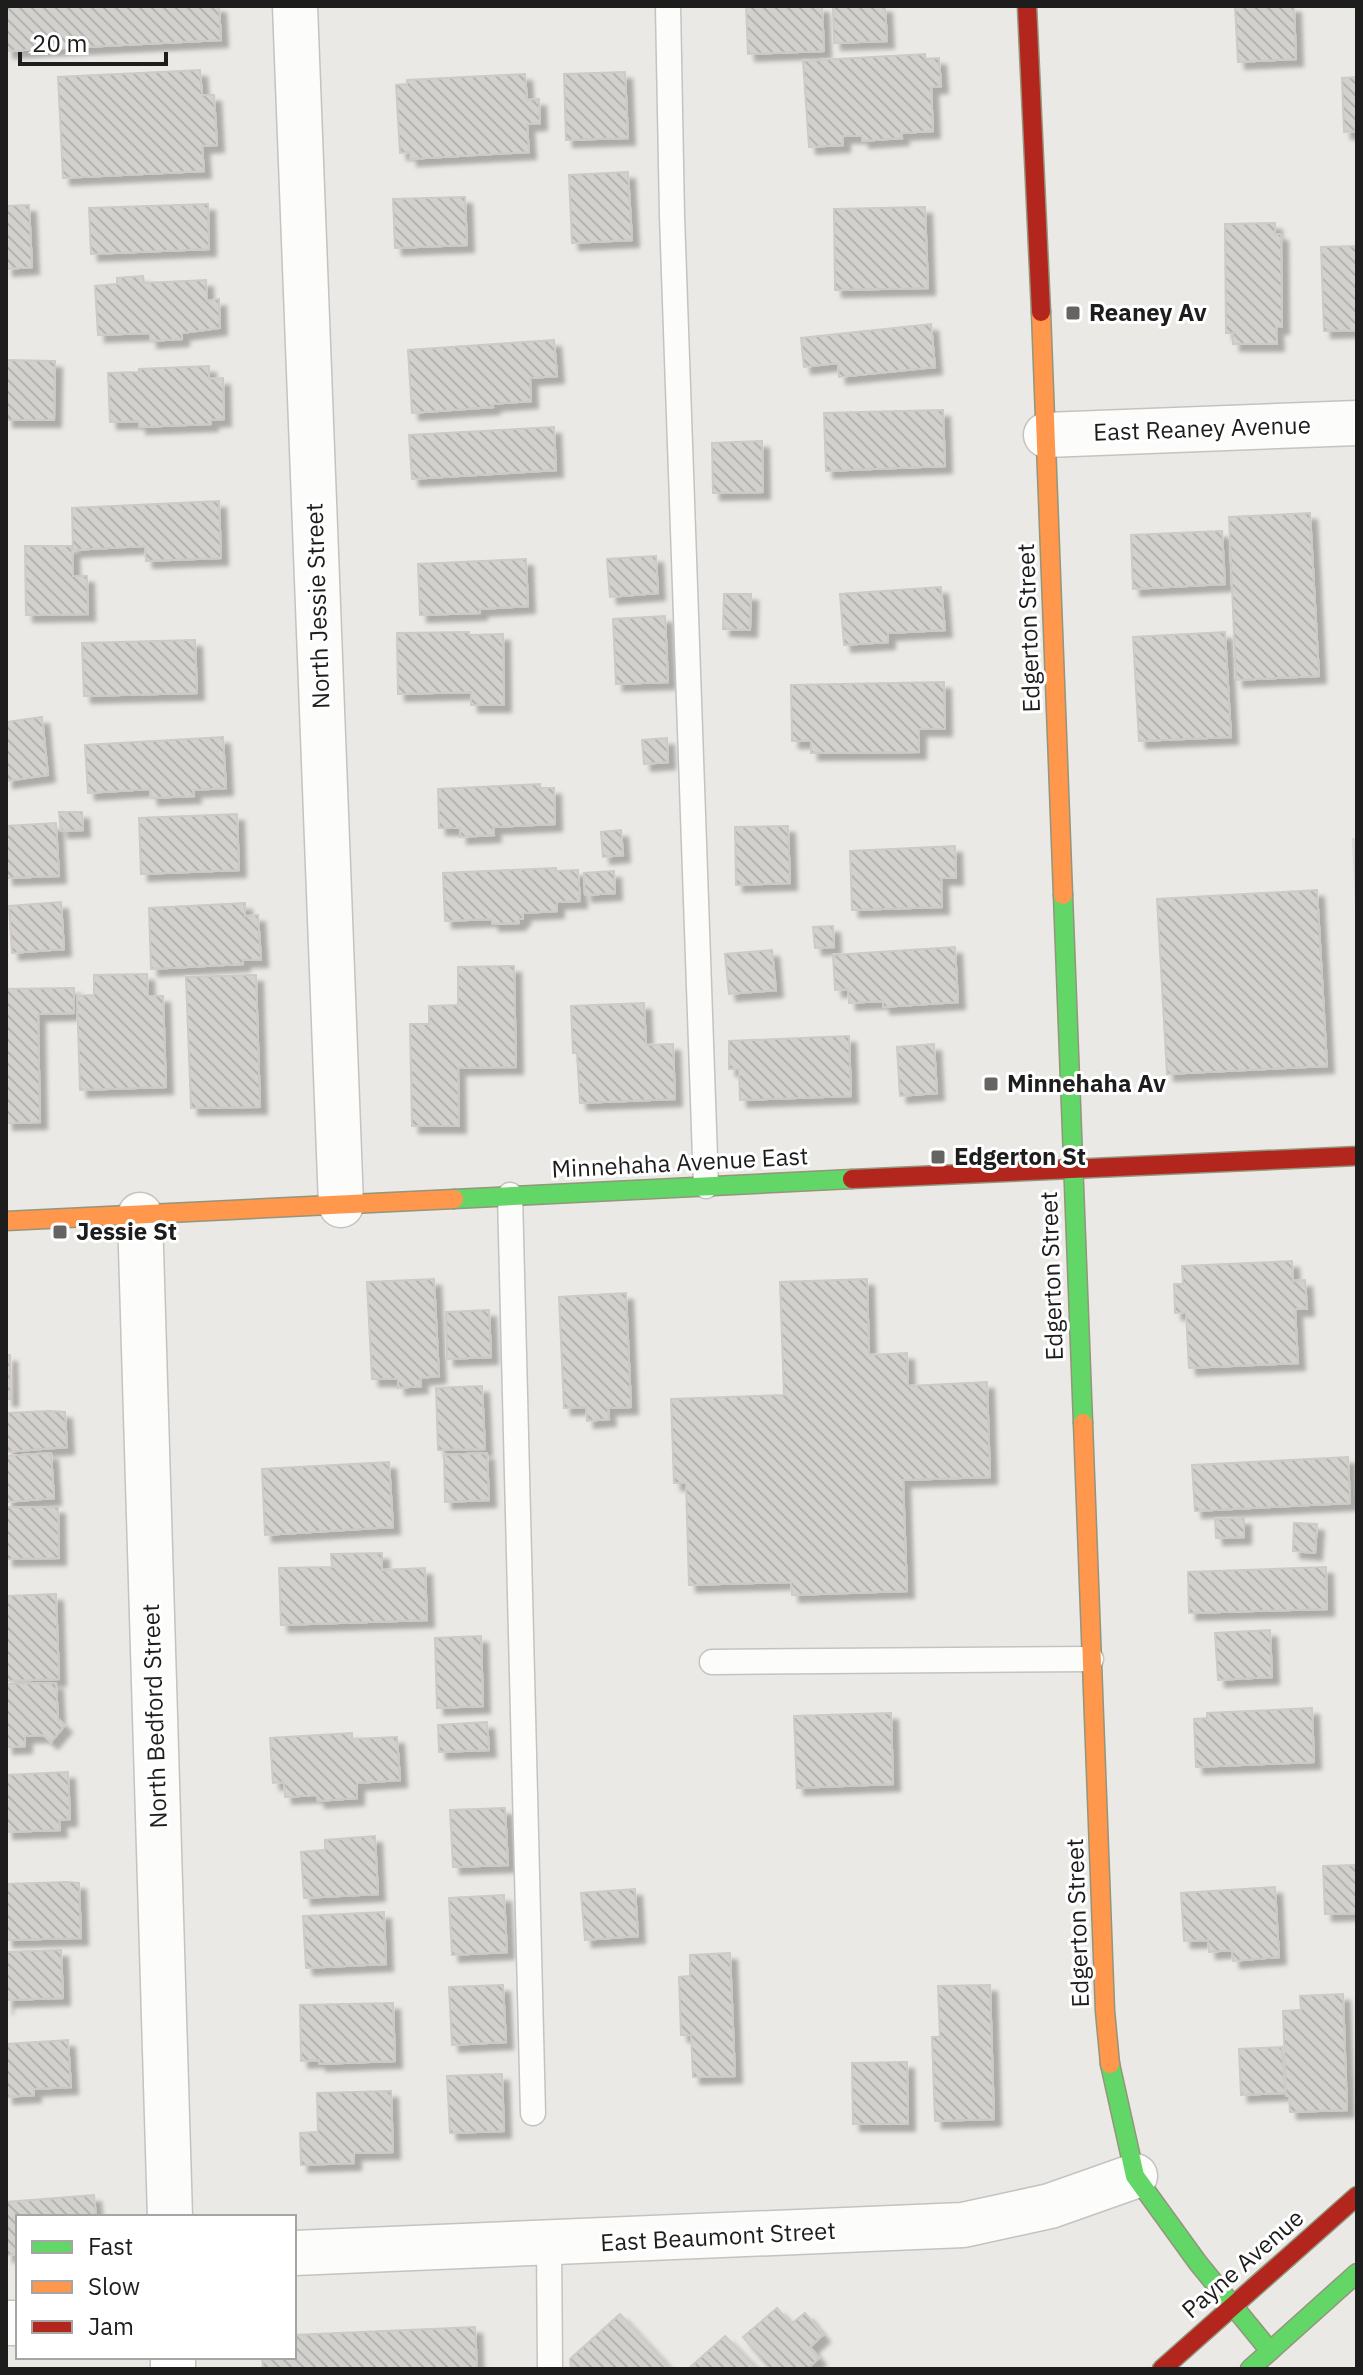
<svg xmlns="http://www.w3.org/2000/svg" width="1363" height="2375" font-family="'IBM Plex Sans',sans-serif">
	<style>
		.parking { fill: #dad9d7 }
		.building { fill: url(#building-back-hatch); stroke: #cecbc6; stroke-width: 2; filter: url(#shadow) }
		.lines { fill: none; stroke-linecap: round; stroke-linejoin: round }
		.lane-casing { stroke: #c4c3c1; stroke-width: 27 }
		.street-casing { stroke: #c4c3c1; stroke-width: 47 }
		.fast-casing { stroke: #93957c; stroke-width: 21 }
		.slow-casing { stroke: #93957c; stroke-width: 21 }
		.jam-casing { stroke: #93957c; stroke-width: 21 }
		.lane { stroke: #fcfcfb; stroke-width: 24 }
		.street { stroke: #fcfcfb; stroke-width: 44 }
		.fast { stroke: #63d668; stroke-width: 18 }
		.slow { stroke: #ff974d; stroke-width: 18 }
		.jam { stroke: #b3261e; stroke-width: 18 }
		.poi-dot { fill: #656463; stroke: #fff; stroke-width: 3 }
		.labels { text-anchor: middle; stroke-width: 6; stroke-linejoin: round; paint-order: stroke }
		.poi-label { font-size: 24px; font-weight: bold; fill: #1d1d1d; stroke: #fff; text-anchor: start }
		.street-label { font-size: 24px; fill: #1d1d1d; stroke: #fff }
	</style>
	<defs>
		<pattern id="building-back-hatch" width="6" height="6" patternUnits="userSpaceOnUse" patternTransform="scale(2)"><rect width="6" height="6" fill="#d3d1ce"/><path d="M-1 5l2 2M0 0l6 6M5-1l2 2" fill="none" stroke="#b5b3b0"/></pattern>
		<filter id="shadow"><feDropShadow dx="7" dy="7" stdDeviation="2" flood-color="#0004"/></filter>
	</defs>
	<rect width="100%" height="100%" fill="#ebe9e5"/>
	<!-- parking -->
	<path class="parking" d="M1352,838H1357V957Z"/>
	<!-- building -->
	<g class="building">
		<path d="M6,6H219L221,40L6,51Z"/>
		<path d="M746,6H822L824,51L748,54Z"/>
		<path d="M833,6H885L887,41L834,43Z"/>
		<path d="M1235,6H1294L1296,59L1238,62Z"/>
		<path d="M925,54V59L939,58L941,86L931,87L933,131L901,133L902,138L862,141V136H843V145L809,147L803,61Z"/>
		<path d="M200,70L202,95H214L217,145L202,146L204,171L63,178L58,77Z"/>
		<path d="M625,72L628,138L566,140L564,74Z"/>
		<path d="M525,74L527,100L539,99L540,123L527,124L529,152L410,159V152L400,153L396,85L407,84V80Z"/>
		<path d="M1357,77V131L1344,132L1342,78Z"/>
		<path d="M628,172L632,240L572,243L569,175Z"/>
		<path d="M465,197L467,245L395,248L393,199Z"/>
		<path d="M208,204L209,249L91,254L89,208Z"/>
		<path d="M29,205L32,267L6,269V206Z"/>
		<path d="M925,207L928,288L835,290L834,209Z"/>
		<path d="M1275,223V234H1281L1282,327H1276L1277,344H1233V333H1226L1225,224Z"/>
		<path d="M1357,246V330L1324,331L1321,247Z"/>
		<path d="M143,276L144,283L206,280L207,301L219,299L220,328L182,333V339L150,341V333L98,335L95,286L117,284V278Z"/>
		<path d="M931,324L935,367L839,377L838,363L804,367L801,338Z"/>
		<path d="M554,340L557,376L530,378L531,401L492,404L493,407L412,413L408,350Z"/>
		<path d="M6,360L55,361L54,420H6Z"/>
		<path d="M209,366V379L223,378L224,419L211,420V424L139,427V421L110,422L108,373L139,372V369Z"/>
		<path d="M943,410L945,466L826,471L824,413Z"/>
		<path d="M554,427L556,470L412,479L409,435Z"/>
		<path d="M762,441L763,492L713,493L712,443Z"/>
		<path d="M219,501L221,558L146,561L145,546L73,550L72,508Z"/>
		<path d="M1310,513L1319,676L1236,680L1229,517Z"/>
		<path d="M1222,531L1225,584L1133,589L1131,535Z"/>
		<path d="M25,546H72L73,576H87L88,614L26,615Z"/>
		<path d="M656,556L658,593L610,597L607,559Z"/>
		<path d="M526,559L528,606L480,609V613L420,615L418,564Z"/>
		<path d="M941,587L945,630L888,633V642L844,645L840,594Z"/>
		<path d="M724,594H751L750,630L723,629Z"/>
		<path d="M665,616L668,682L616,684L613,619Z"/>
		<path d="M469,632V635L503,634L504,705H471V692L398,694L397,633Z"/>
		<path d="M1225,632L1231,737L1139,741L1133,637Z"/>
		<path d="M195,640L197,693L84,696L82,643Z"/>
		<path d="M944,682L945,729H919V752L811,753V741H792L791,685Z"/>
		<path d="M42,717L48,775L6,781V722Z"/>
		<path d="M223,737L226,788L193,790L194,796L151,798L150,789L88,793L85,745Z"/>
		<path d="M667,738L668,762L644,764L642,740Z"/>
		<path d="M540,784V788H554L555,824L493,827L494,835L460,837V828H439L438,789Z"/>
		<path d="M59,812H82L83,830L61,831Z"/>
		<path d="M237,814L239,870L141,874L139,818Z"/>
		<path d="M56,823L59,876L6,878V826Z"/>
		<path d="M788,826L790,883L736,885L735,827Z"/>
		<path d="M621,830L623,855L603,857L601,832Z"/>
		<path d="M955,846L956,878H941L942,907L852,910L850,851Z"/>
		<path d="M556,868V871L578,870L580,901L557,902V911L523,913V919H519V923L492,924V919L445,921L443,873Z"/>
		<path d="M614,871L615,893L585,895L584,873Z"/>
		<path d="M1317,890L1327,1066L1167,1074L1157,899Z"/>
		<path d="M61,902L64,949L12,953L9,906Z"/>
		<path d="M245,903V916L258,915L261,960H243V964L151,969L149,908Z"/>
		<path d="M833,926L834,947L815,948L813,927Z"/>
		<path d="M955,947L958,1002L883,1007V1001L849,1003L848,989L835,990L833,955Z"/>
		<path d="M772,950L776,990L729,994L725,954Z"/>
		<path d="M514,966L516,1067L458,1068L459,1126H412L410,1024H429V1006L458,1005V967Z"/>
		<path d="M147,974L148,996H163L166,1087L80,1090L77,996L94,995V975Z"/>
		<path d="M256,975L260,1107L191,1108L186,977Z"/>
		<path d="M74,988V1013L38,1014L40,1122L6,1123V989Z"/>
		<path d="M644,1003L646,1045L673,1044L675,1099L580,1103L577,1053H573L571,1006Z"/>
		<path d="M849,1036L851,1096L740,1100L739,1069H729V1041Z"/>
		<path d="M934,1044L937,1093L900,1096L897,1047Z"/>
		<path d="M1292,1261L1293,1281L1305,1280L1307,1309H1295L1298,1363L1189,1368L1186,1312L1175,1313L1174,1284H1183L1182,1266Z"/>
		<path d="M434,1279L439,1376L420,1378L421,1386L398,1388V1379H372L367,1282Z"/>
		<path d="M867,1279L869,1355L907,1353L908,1386L987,1382L990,1477L903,1480L907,1591L792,1595L791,1582L689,1585L686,1483H674L671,1399L784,1395L780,1282Z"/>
		<path d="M626,1293L631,1407L608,1408L609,1419L587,1421L586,1407L564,1408L559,1297Z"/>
		<path d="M489,1310L491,1357L447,1359L446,1312Z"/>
		<path d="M6,1355H10L11,1399H6Z"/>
		<path d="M482,1386L485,1449L438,1450L436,1388Z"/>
		<path d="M50,1411L65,1412L67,1447L6,1452V1413Z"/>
		<path d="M51,1453L54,1498L6,1502V1456Z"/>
		<path d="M487,1453L489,1500L445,1502L444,1455Z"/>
		<path d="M1348,1457L1350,1503L1195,1511L1192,1465Z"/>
		<path d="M389,1462L393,1527L265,1535L262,1469Z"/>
		<path d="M6,1507H58L59,1558L6,1559Z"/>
		<path d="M1244,1518V1537L1216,1538L1215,1519Z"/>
		<path d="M1294,1523L1317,1524L1315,1553L1293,1551Z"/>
		<path d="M382,1553V1570L425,1568L427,1620L281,1625L279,1568L332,1567L331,1554Z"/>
		<path d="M1326,1567L1327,1609L1189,1613L1188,1572Z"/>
		<path d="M56,1594L59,1679L6,1681V1596Z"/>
		<path d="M1270,1630L1272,1677L1218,1680L1215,1633Z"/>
		<path d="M481,1636L483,1706L437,1708L435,1638Z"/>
		<path d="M56,1683L58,1719L65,1725L51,1742L43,1735L25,1736V1746L6,1747V1684Z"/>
		<path d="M1312,1708L1314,1762L1196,1767L1194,1719L1207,1718V1713Z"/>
		<path d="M891,1713L893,1784L797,1788L794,1716Z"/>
		<path d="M487,1722L489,1750L439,1752L438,1725Z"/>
		<path d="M352,1733V1739L397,1737L400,1780L357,1783V1798L318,1801L317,1795L285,1797L284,1782L273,1783L270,1738Z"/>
		<path d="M68,1772L70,1819L59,1820L60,1830L6,1832V1775Z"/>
		<path d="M505,1808L508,1865L453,1867L450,1810Z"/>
		<path d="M375,1836L378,1894L304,1898L301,1852L325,1850V1840Z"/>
		<path d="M1357,1865V1913L1325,1914L1323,1866Z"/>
		<path d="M67,1882L79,1883L81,1938L6,1940V1884Z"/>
		<path d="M1275,1887L1279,1957L1233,1961L1232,1950L1209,1952L1208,1940L1184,1941L1181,1893Z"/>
		<path d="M635,1889L638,1936L585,1940L581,1893Z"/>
		<path d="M504,1895L507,1952L452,1955L449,1898Z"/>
		<path d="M384,1912L386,1964L306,1968L303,1916Z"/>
		<path d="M61,1950L63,1998L6,2000V2008V1952Z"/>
		<path d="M730,1953L735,2076L693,2077L691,2035H681L679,1977L690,1976V1955Z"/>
		<path d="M503,1985L506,2042L452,2045L449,1987Z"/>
		<path d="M990,1985L994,2119L935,2121L932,2037H940L938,1986Z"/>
		<path d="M1343,1994L1347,2110L1290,2112L1289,2096H1286L1283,2011L1301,2010L1300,1996Z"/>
		<path d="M393,2003L395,2061L319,2064V2060L301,2061L300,2005Z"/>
		<path d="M68,2040L71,2087L34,2089V2095L6,2097V2044Z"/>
		<path d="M1282,2047L1285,2093L1241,2095L1239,2049Z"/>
		<path d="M907,2062L908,2124H853L852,2063Z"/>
		<path d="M502,2074L504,2131L450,2133L447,2076Z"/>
		<path d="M391,2091L393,2152L354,2153V2163L301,2165L300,2133L318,2132L317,2093Z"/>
		<path d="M94,2195L96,2217H18V2254L6,2255V2202Z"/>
		<path d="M777,2308L791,2324L805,2313L823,2335L810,2347L819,2358L807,2369H770L743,2337Z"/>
		<path d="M620,2314L671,2369H571L570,2359Z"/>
		<path d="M475,2327L477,2369H263L262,2357H294V2335Z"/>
		<path d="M725,2336L758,2369H688Z"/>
	</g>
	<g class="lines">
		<defs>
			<g id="lane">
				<path d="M668,6L672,216L706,1186"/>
				<path d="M510,1195L533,2113"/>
				<path d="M712,1662L1091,1659"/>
				<path d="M549,2244L550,2369"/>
			</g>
			<g id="street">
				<path d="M295,6L341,1205"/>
				<path d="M1046,435L1357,423"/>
				<path d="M140,1215L170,2217"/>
				<path d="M294,2253L963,2225L1050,2206L1135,2176"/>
				<path d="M6,2323H18"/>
				<path d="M173,2357V2369"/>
			</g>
			<g id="fast">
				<path d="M1063,895L1083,1423"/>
				<path d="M454,1199L852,1179"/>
				<path d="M1110,2064L1135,2176L1198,2263L1270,2351"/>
				<path d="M1250,2369L1357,2273"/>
			</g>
			<g id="slow">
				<path d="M1041,312L1063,895"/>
				<path d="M6,1221L454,1199"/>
				<path d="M1083,1423L1105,2011L1110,2064"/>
			</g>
			<g id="jam">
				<path d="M1027,6L1041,312"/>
				<path d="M852,1179L1357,1156"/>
				<path d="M1162,2369L1357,2196"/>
			</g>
		</defs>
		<!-- lane casing -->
		<use href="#lane" class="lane-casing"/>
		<!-- street casing -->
		<use href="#street" class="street-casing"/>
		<!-- fast casing -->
		<use href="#fast" class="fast-casing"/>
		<!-- slow casing -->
		<use href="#slow" class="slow-casing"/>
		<!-- jam casing -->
		<use href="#jam" class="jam-casing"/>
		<!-- lane -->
		<use href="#lane" class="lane"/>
		<!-- street -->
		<use href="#street" class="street"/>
		<!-- fast -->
		<use href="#fast" class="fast"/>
		<!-- slow -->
		<use href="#slow" class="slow"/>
		<!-- jam -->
		<use href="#jam" class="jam"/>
	</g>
	<!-- markers -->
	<g class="poi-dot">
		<rect x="1065" y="305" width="16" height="16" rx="4"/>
		<rect x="983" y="1076" width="16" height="16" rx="4"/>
		<rect x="930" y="1149" width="16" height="16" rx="4"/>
		<rect x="52" y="1224" width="16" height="16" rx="4"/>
	</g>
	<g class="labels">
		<!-- poi labels -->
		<g class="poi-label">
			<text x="1089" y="321">Reaney Av</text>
			<text x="1007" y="1092">Minnehaha Av</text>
			<text x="954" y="1165">Edgerton St</text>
			<text x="76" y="1240">Jessie St</text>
		</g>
		<!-- street labels -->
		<g class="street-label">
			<text transform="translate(1202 429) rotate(-2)" y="8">East Reaney Avenue</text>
			<text transform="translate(318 606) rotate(-92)" y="8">North Jessie Street</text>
			<text transform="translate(1029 628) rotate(-92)" y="8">Edgerton Street</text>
			<text transform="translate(680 1163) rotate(-3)" y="8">Minnehaha Avenue East</text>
			<text transform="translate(1052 1276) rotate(-92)" y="8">Edgerton Street</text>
			<text transform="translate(155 1716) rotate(-92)" y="8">North Bedford Street</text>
			<text transform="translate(1078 1923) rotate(-92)" y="8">Edgerton Street</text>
			<text transform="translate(718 2237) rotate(-3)" y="8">East Beaumont Street</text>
			<text transform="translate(1243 2264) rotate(-41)" y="8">Payne Avenue</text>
		</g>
	</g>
	<!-- border -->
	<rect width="1363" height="2375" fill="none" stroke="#1d1d1d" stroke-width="16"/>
	<!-- legend -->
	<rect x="16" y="2215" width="280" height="144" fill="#ffffff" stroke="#a5a5a5" stroke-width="2"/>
	<rect x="32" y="2241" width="40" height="12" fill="#63d668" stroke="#a5a5a5" stroke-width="2"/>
	<text x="88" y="2255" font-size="24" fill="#1d1d1d">Fast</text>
	<rect x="32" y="2281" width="40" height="12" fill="#ff974d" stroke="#a5a5a5" stroke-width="2"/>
	<text x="88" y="2295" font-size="24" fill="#1d1d1d">Slow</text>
	<rect x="32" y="2321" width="40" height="12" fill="#b3261e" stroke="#a5a5a5" stroke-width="2"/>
	<text x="88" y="2335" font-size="24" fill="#1d1d1d">Jam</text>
	<!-- scale -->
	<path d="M20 52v12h146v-12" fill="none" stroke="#1d1d1d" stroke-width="4"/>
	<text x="32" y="52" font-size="24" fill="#1d1d1d" stroke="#ffffff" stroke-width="6" paint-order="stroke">20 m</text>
</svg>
